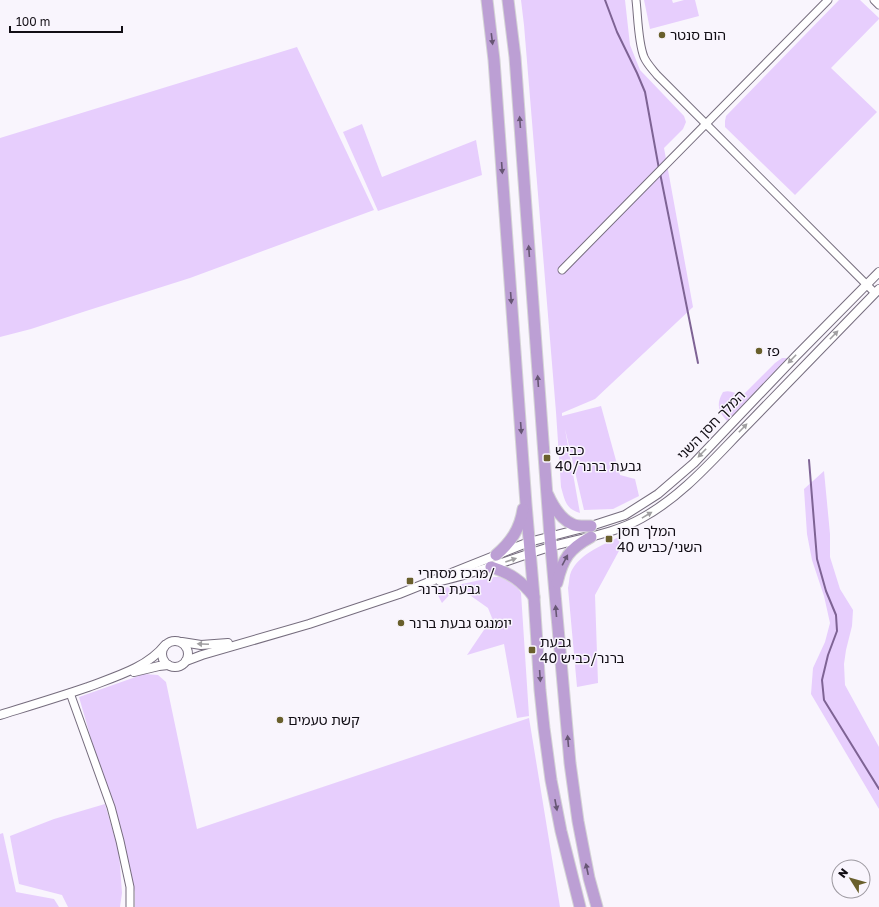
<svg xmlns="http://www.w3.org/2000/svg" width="879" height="907" font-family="'Golos Text','Noto Sans Hebrew',sans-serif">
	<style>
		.green { fill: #e7cefd }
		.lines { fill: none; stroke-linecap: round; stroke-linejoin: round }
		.stream { stroke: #7e6394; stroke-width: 2 }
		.minor-casing { stroke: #766d7e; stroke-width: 9 }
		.tertiary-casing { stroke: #766d7e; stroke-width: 10 }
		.trunk-casing { stroke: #d4d4d5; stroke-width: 13 }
		.minor { stroke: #fff; stroke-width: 7 }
		.tertiary { stroke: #fff; stroke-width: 8 }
		.trunk { stroke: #bc9fd4; stroke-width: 11 }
		.oneway { fill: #675674 }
		.oneway2 { fill: #a09fa1 }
		.poi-dot { fill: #695f2c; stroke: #f9f5fd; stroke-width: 1.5 }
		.labels { text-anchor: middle; stroke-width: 3; stroke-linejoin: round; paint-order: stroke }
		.poi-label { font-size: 14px; fill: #120e15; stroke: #f9f5fd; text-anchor: start }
		.street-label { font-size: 14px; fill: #120e15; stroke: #f9f5fd }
	</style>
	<rect width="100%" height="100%" fill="#f9f5fd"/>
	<!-- green -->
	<g class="green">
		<path d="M521,0H625L630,45L640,70L684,116L686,122L683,129L664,148L693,307L595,399L562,413V416L601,406L620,475L635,479L639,496L613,509L584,510L565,429L580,513C566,509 565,501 561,487L556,412L524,25Z"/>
		<path d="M644,0H672L673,3L684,0H695L699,16L650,29Z"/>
		<path d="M839,0H860L879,18V19L831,68L877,112L795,195L725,127V121L726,116Z"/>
		<path d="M297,47L374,210L190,278L86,311L31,329L0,337V138Z"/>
		<path d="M362,124L382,177L476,140L482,175L378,211L343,132Z"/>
		<path d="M782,358H788L727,421C718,411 716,404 723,392C732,389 735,395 744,394L775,363Z"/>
		<path d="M824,471L830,534V557L840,589L853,610L852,626L846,650L844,664L845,685L879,747V809L811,694L813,668L825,642L830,623L824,596L812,560L807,534L804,489Z"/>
		<path d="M619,537L620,549L595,595L598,683L577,687L568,588C569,583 569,579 570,575C576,555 603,545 619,537Z"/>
		<path d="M494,577C510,577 513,579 521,593L529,716L517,718L504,644L467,655L492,618L488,608L464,591H453L442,603L435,590Z"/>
		<path d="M144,674L158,675L166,682L197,829L529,718L560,907H135V892L79,697Z"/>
		<path d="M105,804L119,852L122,893L120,907H68L62,895L19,884L10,836L54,819Z"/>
		<path d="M3,833L16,892L54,899L59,907H0V834Z"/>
	</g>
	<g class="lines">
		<!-- stream -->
		<g class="stream">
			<path d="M605,0L617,32L637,73L645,92L659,169"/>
			<path d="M660,173L698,363"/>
			<path d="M809,460L817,559L826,591L836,615L837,631L828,655L822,680L824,700L879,789"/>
		</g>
		<defs>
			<g id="minor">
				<path d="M636,0C638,17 638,42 644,57C647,64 653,70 657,75L875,293"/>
				<path d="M874,0L879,5"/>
				<path d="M562,270L828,0"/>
				<path d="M70,693L111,807L120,841L130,887V907"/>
			</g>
			<g id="tertiary">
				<path d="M440,581C478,573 513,558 550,547C581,538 614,534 642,518C684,495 715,457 748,424C792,379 835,334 879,289"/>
				<circle cx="175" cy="654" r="13"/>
				<path d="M182,642L201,645L228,643"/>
				<path d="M186,661L202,655L309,624L399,594L529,542L591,526L625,515L658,494L694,463L796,356L879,272"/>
				<path d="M134,672L159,666L168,665"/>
				<path d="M0,715C29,706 59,697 88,687C114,677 147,668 165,645"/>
			</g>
			<g id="trunk">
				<path d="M487,0L494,60L526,504L534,597L540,690L544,728L551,780L561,831L580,907"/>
				<path d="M508,0L515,57L550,537L570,763L578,821L589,878L597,907"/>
				<path d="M548,495C553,506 561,519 572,524C578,527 585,526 591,526"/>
				<path d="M496,555C511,542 520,529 523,509"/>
				<path d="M491,567C510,573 522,581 534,597"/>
				<path d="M557,583C563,558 569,549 591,537"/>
			</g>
		</defs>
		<!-- minor casing -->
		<use href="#minor" class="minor-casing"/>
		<!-- tertiary casing -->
		<use href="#tertiary" class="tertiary-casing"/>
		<!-- trunk casing -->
		<use href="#trunk" class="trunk-casing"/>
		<!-- minor -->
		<use href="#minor" class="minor"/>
		<!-- tertiary -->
		<use href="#tertiary" class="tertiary"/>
		<!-- trunk -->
		<use href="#trunk" class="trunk"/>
	</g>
	<!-- one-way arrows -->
	<defs><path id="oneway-solid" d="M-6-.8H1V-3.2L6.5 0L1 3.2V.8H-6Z"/></defs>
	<g class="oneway">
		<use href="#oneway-solid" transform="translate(492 39) rotate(83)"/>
		<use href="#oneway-solid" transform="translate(520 122) rotate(-94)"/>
		<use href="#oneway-solid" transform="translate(502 168) rotate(86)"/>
		<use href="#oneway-solid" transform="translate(529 251) rotate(-94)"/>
		<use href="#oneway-solid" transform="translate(511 298) rotate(86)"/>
		<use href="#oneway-solid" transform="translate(538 381) rotate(-94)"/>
		<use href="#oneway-solid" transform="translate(521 428) rotate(86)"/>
		<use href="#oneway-solid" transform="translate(565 560) rotate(-62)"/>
		<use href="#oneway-solid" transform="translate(556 611) rotate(-95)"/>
		<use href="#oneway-solid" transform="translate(540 676) rotate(86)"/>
		<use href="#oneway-solid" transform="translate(568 741) rotate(-95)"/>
		<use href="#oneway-solid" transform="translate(556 805) rotate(79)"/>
		<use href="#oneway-solid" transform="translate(587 869) rotate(-102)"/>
	</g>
	<g class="oneway2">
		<use href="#oneway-solid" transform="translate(834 335) rotate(-46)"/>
		<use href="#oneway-solid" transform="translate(792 359) rotate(134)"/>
		<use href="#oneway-solid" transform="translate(743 428) rotate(-46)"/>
		<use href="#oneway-solid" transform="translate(702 453) rotate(134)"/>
		<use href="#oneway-solid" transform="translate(647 515) rotate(-31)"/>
		<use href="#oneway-solid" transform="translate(511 560) rotate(-19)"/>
		<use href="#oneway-solid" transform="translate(203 644) rotate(-177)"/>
	</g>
	<!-- markers -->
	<g class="poi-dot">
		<circle cx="662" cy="35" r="4"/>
		<circle cx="759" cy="351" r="4"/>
		<rect x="543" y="454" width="8" height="8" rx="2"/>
		<rect x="605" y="535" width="8" height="8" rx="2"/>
		<rect x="406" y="577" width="8" height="8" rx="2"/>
		<circle cx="401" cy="623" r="4"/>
		<rect x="528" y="646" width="8" height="8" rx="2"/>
		<circle cx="280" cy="720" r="4"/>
	</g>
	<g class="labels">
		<!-- poi labels -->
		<g class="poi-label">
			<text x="670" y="40">הום סנטר</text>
			<text x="767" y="356">פז</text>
			<text x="555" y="455">כביש<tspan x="555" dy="16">40/גבעת ברנר</tspan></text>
			<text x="617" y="536">המלך חסן<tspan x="617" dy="16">השני/כביש 40</tspan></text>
			<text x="418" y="578">מרכז מסחרי/<tspan x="418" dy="16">גבעת ברנר</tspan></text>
			<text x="409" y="628">יומנגס גבעת ברנר</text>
			<text x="540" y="647">גבעת<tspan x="540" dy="16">ברנר/כביש 40</tspan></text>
			<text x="288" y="725">קשת טעמים</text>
		</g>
		<!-- street labels -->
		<g class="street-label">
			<text transform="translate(711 425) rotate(-46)" y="5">המלך חסן השני</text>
		</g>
	</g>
	<!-- north arrow -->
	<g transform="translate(851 879) rotate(307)"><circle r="19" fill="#f9f5fd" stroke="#9d99a0"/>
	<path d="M0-3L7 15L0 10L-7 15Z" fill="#695f2c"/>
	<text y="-6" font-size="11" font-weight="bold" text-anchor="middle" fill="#120e15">N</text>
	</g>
	<!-- scale -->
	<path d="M10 26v6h112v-6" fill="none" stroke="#120e15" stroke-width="2"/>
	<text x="16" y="26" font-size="12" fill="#120e15" stroke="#f9f5fd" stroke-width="3" paint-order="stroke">100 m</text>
</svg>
